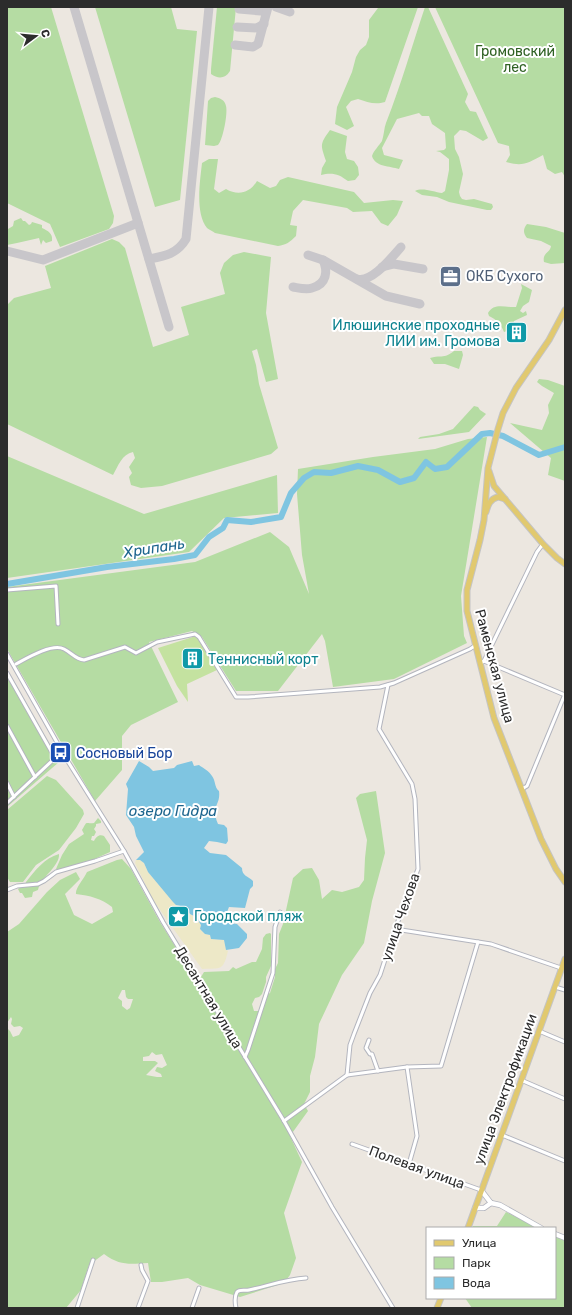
<svg xmlns="http://www.w3.org/2000/svg" width="572" height="1315" font-family="Rubik,sans-serif">
	<style>
		.green { fill: #b5dca3; fill-rule: evenodd }
		.sand { fill: #ede8c7 }
		.pitch { fill: #c4e2a0 }
		.water { fill: #7fc5e1 }
		.lines { fill: none; stroke-linecap: round; stroke-linejoin: round }
		.river { stroke: #7fc5e1; stroke-width: 6 }
		.taxiway { stroke: #c8c6ca; stroke-width: 9 }
		.street-casing { stroke: #b3b5be; stroke-width: 5 }
		.secondary-casing { stroke: #b3b5be; stroke-width: 6 }
		.primary-casing { stroke: #c4c4c4; stroke-width: 7 }
		.street { stroke: #fff; stroke-width: 3 }
		.secondary { stroke: #fff; stroke-width: 4.5 }
		.primary { stroke: #e1c96f; stroke-width: 5 }
		.labels { text-anchor: middle; stroke-width: 4; stroke-linejoin: round; paint-order: stroke }
		.park-label { font-size: 14px; fill: #2f6123; stroke: #fff }
		.service-label { font-size: 14px; fill: #4e5e75; stroke: #fff; text-anchor: start }
		.culture-label { font-size: 14px; fill: #0d838f; stroke: #fff; text-anchor: start }
		.street-label { font-size: 14px; fill: #2c2c2c; stroke: #fff }
		.transit-label { font-size: 14px; fill: #164399; stroke: #fff; text-anchor: start }
		.water-label { font-size: 15px; font-style: italic; fill: #1d658e; stroke: #fff }
	</style>
	<rect width="100%" height="100%" fill="#ece7e0"/>
	<!-- green -->
	<g class="green">
		<path d="M7,7H51L114,216L113,223L109,229L60,247L50,224L7,203Z"/>
		<path d="M95,7H171L177,29L197,31L180,200L155,207Z"/>
		<path d="M217,7H236L230,71C225,79 218,79 211,74V69Z"/>
		<path d="M386,7H418L385,102C375,105 367,102 358,99L351,101L346,107L354,126L347,130L335,124L337,107L352,72L356,57L360,50L366,45L369,37V20L378,8Z"/>
		<path d="M425,7H428L468,94L465,102L470,111L476,112L488,138L483,141L466,131L460,130L454,136L455,149L459,157L463,174L459,192L460,196L462,199L466,200L474,199L492,204L493,207L491,210H487L449,202L437,197L422,195L415,191C422,187 434,192 442,193L445,191L449,170V159L440,152L436,151L444,150L446,148L445,133L432,124L429,116H422L419,113L397,119L382,148L384,155L403,160L399,169C390,166 375,167 372,156C374,150 379,146 382,141C384,135 384,128 386,123C401,85 412,46 425,7Z"/>
		<path d="M435,7H565V177L562,172L555,174L547,169L543,155C528,163 523,167 506,162L510,155L509,146L498,143Z"/>
		<path d="M215,97C220,98 225,100 226,106C228,113 223,140 218,145L214,146L205,145L208,101L211,98Z"/>
		<path d="M330,130L347,136L345,152L347,159L354,161L358,167L359,175L355,180L348,181C339,174 332,172 321,175L322,168L326,161C321,145 319,145 330,130Z"/>
		<path d="M209,159H218L214,189L219,193L226,189C238,196 250,193 257,181L270,188L276,186L280,180L288,177L354,192L364,203L393,200L403,201L397,215L388,226L381,223L372,211L353,212L347,208L303,200L293,211L290,225L297,226L296,236C290,242 286,245 278,246L215,233C213,231 209,230 207,228C195,213 200,181 202,163Z"/>
		<path d="M21,218L23,221H25L29,225L31,224L32,222L42,225V228C48,231 53,233 52,241L46,243L43,240L41,245L39,238L17,243L7,245V228L8,229L13,226L14,221Z"/>
		<path d="M527,224L546,227L565,233V263L551,264L544,262C542,253 550,253 551,246L541,241L527,238C523,233 523,229 527,224Z"/>
		<path d="M112,239L119,242L125,248L153,347L189,335L181,307L225,294L220,273L224,263L233,255L244,252L271,257L266,313L278,379L266,382L257,349L252,351L256,365L259,384L278,448L271,454L162,486L141,488L131,485L129,477L132,473L129,467L135,458L133,452C122,454 118,466 113,475L7,424V305L14,298L51,288L45,266Z"/>
		<path d="M521,284L532,290L529,302L523,306L520,311L523,313L526,311L527,315L514,321C513,327 510,331 504,332C501,324 497,320 489,316L488,313C494,302 506,308 516,307L522,288Z"/>
		<path d="M454,351H462L463,355L459,369L445,364H434L430,358C441,354 443,360 454,351Z"/>
		<path d="M539,379L548,380L565,386V481L548,475L551,458L510,423L542,430L549,413L548,405L554,393L542,386L537,382Z"/>
		<path d="M474,406L478,407L480,410L486,414L469,432L418,439L420,437L439,434L453,429Z"/>
		<path d="M487,437L461,596L464,636L467,643L394,679L333,687L325,641L322,634L278,691H236L202,637L192,631L149,642L178,702L131,725L122,736V770L95,801L7,649V587L195,562L270,532L289,547L309,594L302,555L297,494L298,469L373,457L435,449L468,439Z"/>
		<path d="M7,456L144,514L277,475L278,513L224,518L189,552L7,578Z"/>
		<path d="M7,671L59,762L7,807Z"/>
		<path d="M47,776L56,780L83,810L84,814L76,828L59,850L36,865L23,882H10L7,877V810Z"/>
		<path d="M376,791L385,853L372,901L364,943L342,975L319,1024L315,1057L310,1076V1092L304,1104L308,1111L290,1136L302,1162L284,1213L296,1258L290,1275L284,1283L240,1297L200,1285L188,1278L162,1282H151L148,1263C130,1264 120,1266 104,1254L89,1265L81,1290L66,1308H7V1028L10,1031L13,1037L19,1035L23,1028L20,1026L14,1027L11,1024L12,1019L11,1017L7,1023V932L19,924L47,892L60,880L76,872L80,879L65,894L74,915L92,924L113,912L112,907C101,898 90,896 76,894C75,888 84,879 87,872L117,860L122,859L131,869L160,922L192,973V976L194,978L201,977L204,972L229,971L233,967L236,969L252,962H256L262,949L263,938L266,934L270,933L271,934V966L266,977V982L262,994L259,997L255,998L252,1004L254,1011H258L259,1012L265,996L270,993L275,977V969L278,963L279,934L283,924L293,878L303,869L312,868L319,880L322,899L332,890L342,892L359,887L364,880L365,858L367,840L356,798L360,794ZM122,990H125L126,997L128,999H133L130,1008L127,1010L122,1006V1001L118,998ZM152,1052L156,1055L162,1054L167,1065L162,1068L157,1067L155,1071L161,1074L162,1077H157L146,1075L158,1063L155,1061H143V1057L149,1056Z"/>
		<path d="M98,818L101,821V823L96,824V826L94,829L96,832L94,836H92L91,840L94,841C96,837 99,834 104,836L110,845V852L88,862L58,870L56,869L62,855L69,844L84,834L82,830C88,820 84,824 94,823Z"/>
		<path d="M59,854C60,866 41,877 38,890L33,892L32,897L25,898L22,893H20L18,889L25,885L26,882C35,871 44,858 59,854Z"/>
		<path d="M506,1212L539,1228H472L473,1226H497Z"/>
		<path d="M555,1236L565,1241V1308H472L465,1298H555Z"/>
	</g>
	<!-- sand -->
	<path class="sand" d="M136,860H140L144,863L148,872L176,905L184,907L190,914L196,917L201,925L200,929L205,934L210,935L211,939L224,940L226,950L228,951C223,971 222,968 202,969L153,900L135,863Z"/>
	<!-- pitch -->
	<path class="pitch" d="M196,636L217,670L187,684L188,702L177,686L158,648Z"/>
	<!-- water -->
	<path class="water" d="M139,761L149,767L153,771L174,768L177,765L192,761L194,766L199,765C203,768 209,771 212,776C216,781 214,787 219,791C221,806 210,805 218,824L224,825L227,828L228,841L226,844L217,842L209,841L204,848L210,853L226,855L242,868C242,876 248,876 253,881V886L250,889L245,908L229,907L227,912L230,923L237,924L247,934V938L239,948L226,950L224,940L211,939L210,935L205,934L200,929L201,925L196,917L190,914L185,907L176,905L173,902L148,872L144,863L140,860H136L144,852L136,836L134,827L126,815L128,789L126,784Z"/>
	<g class="lines">
		<!-- river -->
		<path class="river" d="M7,584L107,567L174,559L195,555L209,537L223,528L227,520L251,522L281,517L291,493L304,478L314,472L331,473L358,466L378,470L400,482L414,478L426,462L435,469L447,467L482,434L490,433L503,436L539,455L565,447"/>
		<!-- taxiway -->
		<g class="taxiway">
			<path d="M74,7L169,327"/>
			<path d="M276,7L290,12"/>
			<path d="M239,9L261,11L267,7"/>
			<path d="M237,27L257,28L264,24"/>
			<path d="M235,45L253,47L258,44L268,7"/>
			<path d="M7,251L43,260L138,223"/>
			<path d="M308,255L323,260L386,296L420,304"/>
			<path d="M149,259C165,256 177,254 186,239L209,7"/>
			<path d="M382,267L394,264L423,269"/>
			<path d="M357,279C372,283 391,258 401,247"/>
			<path d="M293,287C299,288 306,290 312,288C327,284 328,271 323,260"/>
		</g>
		<defs>
			<g id="street">
				<path d="M7,590L56,586L58,624"/>
				<path d="M7,654L67,760L124,851L163,922L284,1121L332,1207L393,1308"/>
				<path d="M484,661L565,695"/>
				<path d="M481,663L484,661L537,552L543,544"/>
				<path d="M16,664C27,658 52,643 64,649C72,653 75,659 84,660L125,647L136,653L157,642L195,634L199,637L236,697H248L380,687L394,683L470,649L476,645"/>
				<path d="M7,673L55,758"/>
				<path d="M7,726L35,777"/>
				<path d="M7,783L14,797"/>
				<path d="M522,789L527,786L565,694"/>
				<path d="M7,803L55,758L65,756"/>
				<path d="M7,890L17,886L38,884L44,881L56,872L95,861L124,851"/>
				<path d="M395,929L491,944L561,968"/>
				<path d="M555,987L565,990"/>
				<path d="M539,1031L565,1042"/>
				<path d="M369,1040L366,1048L370,1054H372L378,1071"/>
				<path d="M245,1057L248,1050L273,973L275,927L280,912"/>
				<path d="M407,1067L417,1136L409,1164"/>
				<path d="M347,1075L407,1067L441,1066L478,942"/>
				<path d="M521,1080L565,1099"/>
				<path d="M284,1121L347,1075L350,1045L354,1034L370,993L380,975L395,929L418,869L415,799L412,784L379,729L388,685"/>
				<path d="M502,1135L565,1161"/>
				<path d="M352,1144L481,1190"/>
				<path d="M77,1308L93,1260"/>
				<path d="M138,1308L148,1281L142,1270L141,1265"/>
				<path d="M192,1308L199,1288"/>
				<path d="M236,1308C235,1303 234,1297 237,1292C240,1289 245,1291 249,1290C268,1286 286,1279 306,1278"/>
			</g>
			<g id="secondary">
				<path d="M481,1190L491,1203L500,1205L541,1228"/>
				<path d="M475,1208H484L491,1203"/>
				<path d="M555,1234L565,1238"/>
			</g>
			<g id="primary">
				<path d="M565,310L549,340L516,388L503,413L498,429L488,468L484,520L480,540L467,590V611L494,718L541,839L556,869L565,882"/>
				<path d="M489,471L494,486L543,544L557,558L565,564"/>
				<path d="M486,512C488,505 490,499 498,497L505,499"/>
				<path d="M468,1228L565,959"/>
				<path d="M437,1308L441,1298"/>
			</g>
		</defs>
		<!-- street casing -->
		<use href="#street" class="street-casing"/>
		<!-- secondary casing -->
		<use href="#secondary" class="secondary-casing"/>
		<!-- primary casing -->
		<use href="#primary" class="primary-casing"/>
		<!-- street -->
		<use href="#street" class="street"/>
		<!-- secondary -->
		<use href="#secondary" class="secondary"/>
		<!-- primary -->
		<use href="#primary" class="primary"/>
	</g>
	<!-- icons -->
	<defs>
		<symbol id="office-square" viewBox="-11 -11 22 22"><rect x="-9" y="-9" width="18" height="18" rx="4" fill="#5c6f8a" stroke="#fff"/><path d="M-6-3h4V-5.5h4V-3h4V5H-6ZM-1-4.5V-3h2v-1.5ZM-6 0V1H6V0Z" fill="#fff"/></symbol>
		<symbol id="building-square" viewBox="-11 -11 22 22"><rect x="-9" y="-9" width="18" height="18" rx="4" fill="#0f9aa8" stroke="#fff"/><path d="M-4-6H4V6H1V3H-1V6H-4ZM-2.5-4.3h1.7v1.8h-1.7ZM.8-4.3h1.7v1.8H.8ZM-2.5-1h1.7V.8h-1.7ZM.8-1h1.7V.8H.8Z" fill="#fff"/></symbol>
		<symbol id="bus-square" viewBox="-11 -11 22 22"><rect x="-9" y="-9" width="18" height="18" rx="4" fill="#1a4fb4" stroke="#fff"/><path d="M-5-6H5V4H4V6H2V4H-2V6H-4V4H-5ZM-3.5-4V0h7V-4ZM-3.5 1.2v1.5H-2V1.2ZM2 1.2v1.5H3.5V1.2Z" fill="#fff"/></symbol>
		<symbol id="sight-square" viewBox="-11 -11 22 22"><rect x="-9" y="-9" width="18" height="18" rx="4" fill="#0f9aa8" stroke="#fff"/><path d="M0-6L1.8-2.2L6-1.7L2.9 1.2L3.7 5.4L0 3.3L-3.7 5.4L-2.9 1.2L-6-1.7L-1.8-2.2Z" fill="#fff"/></symbol>
	</defs>
	<g fill-rule="evenodd">
		<use href="#office-square" x="438" y="264" width="25" height="25"/>
		<use href="#building-square" x="504" y="320" width="25" height="25"/>
		<use href="#building-square" x="180" y="646" width="25" height="25"/>
		<use href="#bus-square" x="48" y="740" width="25" height="25"/>
		<use href="#sight-square" x="166" y="904" width="25" height="25"/>
	</g>
	<g class="labels">
		<!-- park labels -->
		<g class="park-label">
			<text x="515" y="56">Громовский<tspan x="515" dy="16">лес</tspan></text>
		</g>
		<!-- service labels -->
		<g class="service-label">
			<text x="466" y="281">ОКБ Сухого</text>
		</g>
		<!-- culture labels -->
		<g class="culture-label">
			<text x="500" y="330" text-anchor="end">Илюшинские проходные<tspan x="500" dy="16">ЛИИ им. Громова</tspan></text>
			<text x="208" y="664">Теннисный корт</text>
			<text x="194" y="921">Городской пляж</text>
		</g>
		<!-- street labels -->
		<g class="street-label">
			<text transform="translate(495 666) rotate(75)" y="5">Раменская улица</text>
			<text transform="translate(400 917) rotate(-71)" y="5">улица Чехова</text>
			<text transform="translate(209 997) rotate(59)" y="5">Десантная улица</text>
			<text transform="translate(505 1089) rotate(-70)" y="5">улица Электрофикации</text>
			<text transform="translate(417 1167) rotate(20)" y="5">Полевая улица</text>
		</g>
		<!-- transit labels -->
		<g class="transit-label">
			<text x="76" y="758">Сосновый Бор</text>
		</g>
		<!-- water labels -->
		<g class="water-label">
			<text transform="translate(154 548) rotate(-9)" y="5">Хрипань</text>
			<text x="173" y="816">озеро Гидра</text>
		</g>
	</g>
	<!-- border -->
	<rect width="572" height="1315" fill="none" stroke="#2c2c2c" stroke-width="16"/>
	<!-- legend -->
	<rect x="426" y="1227" width="130" height="72" fill="#ffffff" stroke="#ababab"/>
	<rect x="434" y="1240" width="20" height="6" fill="#e1c96f" stroke="#ababab"/>
	<text x="462" y="1247" font-size="12" fill="#2c2c2c">Улица</text>
	<rect x="434" y="1257" width="20" height="12" fill="#b5dca3" stroke="#ababab"/>
	<text x="462" y="1267" font-size="12" fill="#2c2c2c">Парк</text>
	<rect x="434" y="1277" width="20" height="12" fill="#7fc5e1" stroke="#ababab"/>
	<text x="462" y="1287" font-size="12" fill="#2c2c2c">Вода</text>
	<!-- north arrow -->
	<g transform="translate(36 36) rotate(74)" stroke="#ffffff" stroke-width="3" paint-order="stroke">
	<path d="M0-3L7 15L0 10L-7 15Z" fill="#2c2c2c"/>
	<text y="-6" font-size="11" font-weight="bold" text-anchor="middle" fill="#2c2c2c">С</text>
	</g>
</svg>
